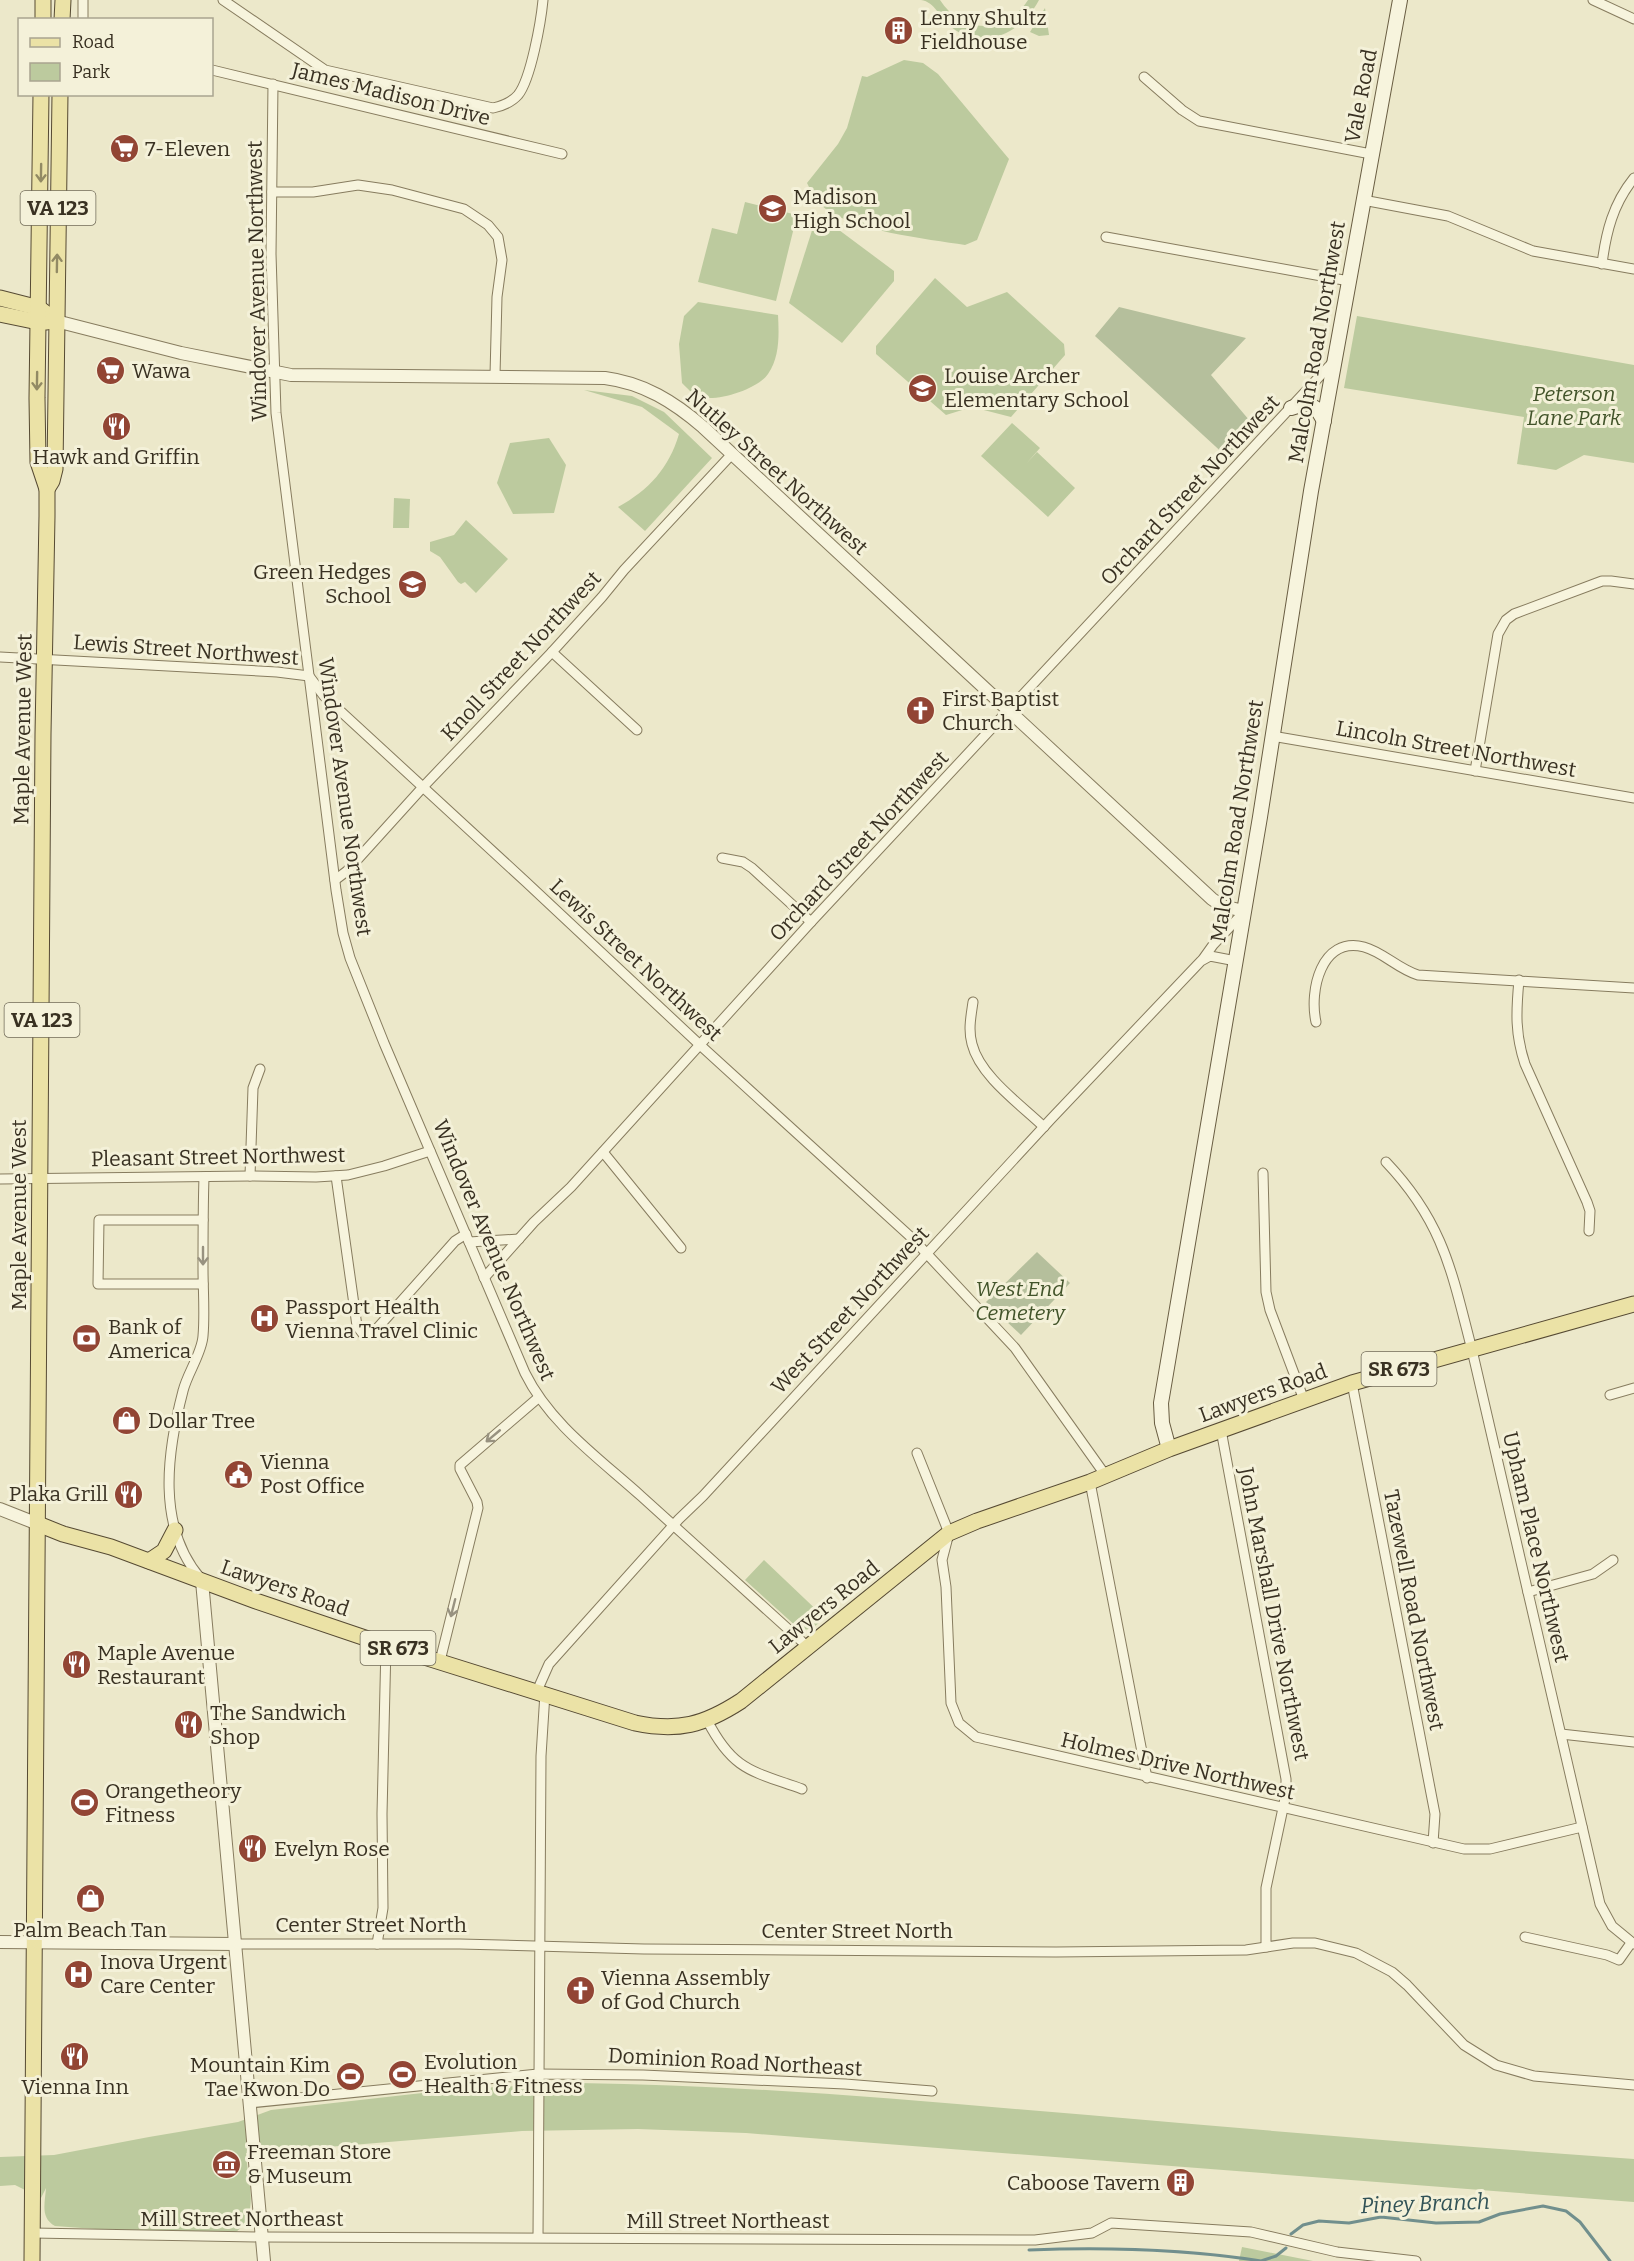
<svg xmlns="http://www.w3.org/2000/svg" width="1634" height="2261" font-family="Bitter,serif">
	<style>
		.green { fill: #bcca9e }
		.cemetery { fill: #b5bf9c }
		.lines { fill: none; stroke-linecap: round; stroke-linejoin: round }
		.stream { stroke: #718f8d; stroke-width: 3 }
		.minor-casing { stroke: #877c5f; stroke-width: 11 }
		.tertiary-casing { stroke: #877c5f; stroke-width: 14 }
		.secondary-casing { stroke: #695d42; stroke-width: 16 }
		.primary-casing { stroke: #564a33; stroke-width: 17 }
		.minor { stroke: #f7f4dd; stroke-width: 9 }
		.tertiary { stroke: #f7f4dd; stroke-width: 12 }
		.secondary { stroke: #f7f4dd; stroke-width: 14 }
		.primary { stroke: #ebe2a6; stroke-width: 15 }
		.oneway { stroke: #928a64 }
		.oneway2 { stroke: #989280 }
		.labels { text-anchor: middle; stroke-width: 6; stroke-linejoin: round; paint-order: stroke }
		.shield { fill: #f4f1d9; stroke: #716b59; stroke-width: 1.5 }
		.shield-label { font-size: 20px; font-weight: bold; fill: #393122 }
		.poi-label { font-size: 21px; fill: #393122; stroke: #f4f1d9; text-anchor: start }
		.street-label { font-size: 21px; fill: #393122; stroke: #f4f1d9 }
		.park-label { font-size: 21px; font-style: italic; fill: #42542a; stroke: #f4f1d9 }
		.water-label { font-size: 22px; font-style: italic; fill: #325357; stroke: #f4f1d9 }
	</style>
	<rect width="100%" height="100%" fill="#ece8ca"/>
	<!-- green -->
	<g class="green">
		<path d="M921,0H940C962,35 1006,34 1028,0H1039C1022,33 983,52 951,27C940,18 935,2 921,0Z"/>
		<path d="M1045,8L1049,35L1039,36L1030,32Z"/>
		<path d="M904,60L923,63L938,74L1009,159L977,240L965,245C928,239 850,231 822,206C815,200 811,191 807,183L838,144L847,128L862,76L867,77Z"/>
		<path d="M745,202L797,215L776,301L698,282L712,228L737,234Z"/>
		<path d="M815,221L839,230L894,271V281L842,343L789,303Z"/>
		<path d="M935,278L967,307L1007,292L1064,344L1065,355L1011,417L972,407L946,415L876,354V346Z"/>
		<path d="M698,302L778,315C779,334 780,357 768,374C758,389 718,402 700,397C693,395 687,388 682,383L679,344L684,316Z"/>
		<path d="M1357,316L1634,365V463L1584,455L1556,470L1517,464L1524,417L1344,388Z"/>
		<path d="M584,390L632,396L664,412L712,458L645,531L618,507C649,490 669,468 679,434L642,407Z"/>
		<path d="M1012,423L1040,448L1026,464L1037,452L1075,488L1048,517L981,456Z"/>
		<path d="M549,438L566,465L554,513L513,514L497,483L510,443Z"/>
		<path d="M394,498L410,499L409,528H393Z"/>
		<path d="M466,520L508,559L476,593L465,582L461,584L458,582L440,557L430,551V542L454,535Z"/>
		<path d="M764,1560L825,1618C816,1625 810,1633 798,1628L745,1580Z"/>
		<path d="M578,2083C748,2085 919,2101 1088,2115C1270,2131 1452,2146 1634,2159V2202L746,2133L638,2129L522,2131L279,2151L280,2159H269L268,2152L246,2153C247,2179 261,2214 236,2232H136L55,2226C40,2218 45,2203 46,2188L41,2198L15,2185L0,2186V2157L54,2155L149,2137L238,2122L271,2110L458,2089Z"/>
		<path d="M1242,2247L1313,2261H1239Z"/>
	</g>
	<!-- cemetery -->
	<g class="cemetery">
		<path d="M1119,307L1246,338L1211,375L1255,427L1227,457L1095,336Z"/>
		<path d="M1037,1252L1070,1283L1021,1335L986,1302Z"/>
	</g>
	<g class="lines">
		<!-- stream -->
		<g class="stream">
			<path d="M1291,2234L1303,2225L1319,2221L1349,2223L1381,2217L1436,2223L1479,2222L1500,2214L1543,2206L1566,2211L1580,2222L1610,2261"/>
			<path d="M1029,2250C1106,2247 1184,2249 1261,2261L1276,2256L1286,2248"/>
		</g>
		<defs>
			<g id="minor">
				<path d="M83,0V20"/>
				<path d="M223,0L325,70L493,108C502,106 511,103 518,95C531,79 541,21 543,0"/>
				<path d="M1593,0L1634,19"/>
				<path d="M212,70L562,154"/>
				<path d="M1144,77L1182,110L1199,121L1371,154"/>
				<path d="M273,84L271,254L276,413L336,890L343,933L350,958L384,1043L525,1373C550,1424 600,1459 641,1496C697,1546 752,1597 808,1647"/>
				<path d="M272,192H313L358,185L392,190L464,209L488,225L498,237L502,260L497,297L495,375"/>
				<path d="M1363,200L1448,216L1533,251L1634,269"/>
				<path d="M1106,237L1349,281"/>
				<path d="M1602,264C1606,232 1613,204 1634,178"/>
				<path d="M552,652L637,730"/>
				<path d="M0,657L277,672L309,676L324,696L526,882L700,1045L913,1239L1015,1348L1106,1476"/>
				<path d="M1272,736L1634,798"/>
				<path d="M1475,771L1498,634L1506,620L1514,614L1602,581H1611L1634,584"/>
				<path d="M722,858L743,862L752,868L811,922"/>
				<path d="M335,880L347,871L423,787L552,652L602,597L624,570L732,454"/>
				<path d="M1203,959L1213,945L1243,913"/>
				<path d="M1519,980C1516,1012 1515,1034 1525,1064L1587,1202L1590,1211L1589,1231"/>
				<path d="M973,1002C971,1016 968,1030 972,1044C980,1076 1020,1104 1044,1127"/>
				<path d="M1316,1022C1309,991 1321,936 1364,947C1383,952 1398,969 1418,975L1634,988"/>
				<path d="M603,1152L681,1248"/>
				<path d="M1386,1162C1444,1223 1452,1273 1472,1350L1600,1904L1612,1926L1634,1944"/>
				<path d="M1263,1173L1266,1292L1270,1310L1304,1400"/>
				<path d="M250,1176L253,1088L260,1069"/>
				<path d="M336,1176L357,1326L363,1334L373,1333L455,1241L466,1234"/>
				<path d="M0,1179L250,1176L316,1177L348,1175L384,1166L430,1151"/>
				<path d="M469,1242L519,1239"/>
				<path d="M484,1278L534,1222L571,1187L811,922L1333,362"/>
				<path d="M203,1284H98L99,1220H203"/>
				<path d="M1352,1383L1435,1814L1433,1843"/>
				<path d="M1610,1395L1634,1388"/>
				<path d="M1221,1430L1286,1779V1794L1266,1888V1947"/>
				<path d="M917,1453L949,1533L942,1560L946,1587L951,1703L959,1723L976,1737L1464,1849H1490L1582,1827"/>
				<path d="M1090,1482L1147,1778"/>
				<path d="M201,1579C156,1527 167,1452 183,1391C187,1374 202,1353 203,1336C205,1314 203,1290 203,1268C203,1237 203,1207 204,1177"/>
				<path d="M1528,1592L1593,1574L1613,1560"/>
				<path d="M440,1661L478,1508L477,1502L460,1469V1465L538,1398"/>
				<path d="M537,1691L549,1664L679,1519L703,1496L1051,1119L1201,961L1210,956L1236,961"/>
				<path d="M707,1720C733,1771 752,1771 802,1789"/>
				<path d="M1561,1734L1634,1742"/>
				<path d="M1525,1937L1607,1955L1619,1960L1631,1943"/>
				<path d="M236,1944H460L644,1949L1056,1952L1246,1950L1293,1943H1315L1356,1953L1392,1972L1407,1985L1464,2045L1496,2065L1534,2076L1634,2085"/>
				<path d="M377,1944L383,1908L382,1814L386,1645"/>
				<path d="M250,2103L538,2074L643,2075L845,2084L932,2091"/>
				<path d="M33,2233L262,2237L1035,2240L1092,2233L1111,2223L1251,2232L1337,2252L1416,2261"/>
				<path d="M538,2237L541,1756L545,1693"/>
			</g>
			<g id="tertiary">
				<path d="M56,321L181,353L291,375L605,378C644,383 674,402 703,427L1212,899L1222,906L1244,911"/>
				<path d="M0,1509L38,1524"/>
				<path d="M202,1581L264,2261"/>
				<path d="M0,1942L236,1944"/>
			</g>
			<g id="secondary">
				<path d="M1291,408L1307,403L1317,409L1324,421"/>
				<path d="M1169,1449L1162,1423L1161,1403L1260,817L1311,491L1400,0"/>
			</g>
			<g id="primary">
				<path d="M43,0V20"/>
				<path d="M62,20L63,0"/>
				<path d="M0,298L39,308L47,314"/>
				<path d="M0,314L38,322H47"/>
				<path d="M47,489L52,481L55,469L60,94"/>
				<path d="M38,1524L63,1534L111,1547L256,1601L386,1645L635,1723C678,1732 704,1725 741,1701L949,1533L977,1521L1090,1482L1169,1449L1352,1383L1634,1304"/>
				<path d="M149,1561L164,1551L175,1530"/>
				<path d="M32,2261L43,734L47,516V489L38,462L37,398L41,94"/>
			</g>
		</defs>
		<!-- minor casing -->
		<use href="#minor" class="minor-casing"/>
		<!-- tertiary casing -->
		<use href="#tertiary" class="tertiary-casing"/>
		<!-- secondary casing -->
		<use href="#secondary" class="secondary-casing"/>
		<!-- primary casing -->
		<use href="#primary" class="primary-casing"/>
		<!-- minor -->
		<use href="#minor" class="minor"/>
		<!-- tertiary -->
		<use href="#tertiary" class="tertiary"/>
		<!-- secondary -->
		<use href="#secondary" class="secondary"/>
		<!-- primary -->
		<use href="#primary" class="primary"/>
	</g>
	<!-- one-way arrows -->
	<defs><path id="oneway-shaft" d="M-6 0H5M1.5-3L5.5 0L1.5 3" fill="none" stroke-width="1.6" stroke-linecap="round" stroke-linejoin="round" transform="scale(1.5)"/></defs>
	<g class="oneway">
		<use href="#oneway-shaft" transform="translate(41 173) rotate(91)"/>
		<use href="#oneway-shaft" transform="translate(57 263) rotate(-89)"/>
		<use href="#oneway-shaft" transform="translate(37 381) rotate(91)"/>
	</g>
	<g class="oneway2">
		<use href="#oneway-shaft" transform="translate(203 1256) rotate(90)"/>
		<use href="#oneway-shaft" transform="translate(493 1436) rotate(140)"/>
		<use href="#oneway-shaft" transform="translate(453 1608) rotate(104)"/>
	</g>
	<!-- icons -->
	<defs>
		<symbol id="building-disc" viewBox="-11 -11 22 22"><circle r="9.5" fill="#924534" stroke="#f4f1d9"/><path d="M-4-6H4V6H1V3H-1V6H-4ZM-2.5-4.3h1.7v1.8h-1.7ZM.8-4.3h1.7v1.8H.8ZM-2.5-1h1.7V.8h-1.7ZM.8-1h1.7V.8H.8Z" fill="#fff"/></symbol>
		<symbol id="supermarket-disc" viewBox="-11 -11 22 22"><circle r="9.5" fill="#924534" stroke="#f4f1d9"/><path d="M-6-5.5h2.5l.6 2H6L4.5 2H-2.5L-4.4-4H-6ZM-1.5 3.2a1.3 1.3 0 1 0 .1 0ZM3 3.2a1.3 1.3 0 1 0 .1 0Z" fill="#fff"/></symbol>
		<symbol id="school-disc" viewBox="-11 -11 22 22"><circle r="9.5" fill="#924534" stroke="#f4f1d9"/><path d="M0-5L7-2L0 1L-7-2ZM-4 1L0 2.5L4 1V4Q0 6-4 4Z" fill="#fff"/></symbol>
		<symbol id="restaurant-disc" viewBox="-11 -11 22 22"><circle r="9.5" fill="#924534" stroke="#f4f1d9"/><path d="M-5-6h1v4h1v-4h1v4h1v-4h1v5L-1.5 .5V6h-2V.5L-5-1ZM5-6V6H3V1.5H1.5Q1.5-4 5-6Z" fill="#fff"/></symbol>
		<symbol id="church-disc" viewBox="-11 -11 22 22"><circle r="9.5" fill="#924534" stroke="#f4f1d9"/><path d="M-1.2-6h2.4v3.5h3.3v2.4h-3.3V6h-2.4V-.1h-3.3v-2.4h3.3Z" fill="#fff"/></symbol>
		<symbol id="hospital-disc" viewBox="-11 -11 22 22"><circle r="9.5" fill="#924534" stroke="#f4f1d9"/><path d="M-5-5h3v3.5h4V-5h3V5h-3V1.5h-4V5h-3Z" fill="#fff"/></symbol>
		<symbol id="bank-disc" viewBox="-11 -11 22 22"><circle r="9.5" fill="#924534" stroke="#f4f1d9"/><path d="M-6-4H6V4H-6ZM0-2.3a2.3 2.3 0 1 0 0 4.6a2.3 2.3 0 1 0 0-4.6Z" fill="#fff"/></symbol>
		<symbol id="shop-disc" viewBox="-11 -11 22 22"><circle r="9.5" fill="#924534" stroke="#f4f1d9"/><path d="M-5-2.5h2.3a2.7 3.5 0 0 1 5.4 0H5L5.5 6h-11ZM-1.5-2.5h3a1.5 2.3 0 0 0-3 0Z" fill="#fff"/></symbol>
		<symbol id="civic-disc" viewBox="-11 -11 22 22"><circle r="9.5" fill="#924534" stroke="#f4f1d9"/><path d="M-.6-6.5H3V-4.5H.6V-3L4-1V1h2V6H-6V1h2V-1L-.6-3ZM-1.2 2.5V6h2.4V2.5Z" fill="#fff"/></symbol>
		<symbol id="stadium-disc" viewBox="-11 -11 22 22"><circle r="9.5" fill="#924534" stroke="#f4f1d9"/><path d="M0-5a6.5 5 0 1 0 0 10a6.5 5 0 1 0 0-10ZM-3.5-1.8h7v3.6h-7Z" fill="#fff"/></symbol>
		<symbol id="museum-disc" viewBox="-11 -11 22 22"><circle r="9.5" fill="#924534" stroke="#f4f1d9"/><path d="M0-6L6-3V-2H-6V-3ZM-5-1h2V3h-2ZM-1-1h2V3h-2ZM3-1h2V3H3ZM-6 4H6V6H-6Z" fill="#fff"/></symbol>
	</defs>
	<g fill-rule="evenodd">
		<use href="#building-disc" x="882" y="14" width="33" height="33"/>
		<use href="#supermarket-disc" x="108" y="132" width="33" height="33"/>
		<use href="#school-disc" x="756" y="192" width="33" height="33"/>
		<use href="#supermarket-disc" x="94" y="354" width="33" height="33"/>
		<use href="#school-disc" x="906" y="372" width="33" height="33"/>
		<use href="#restaurant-disc" x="100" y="410" width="33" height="33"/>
		<use href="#school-disc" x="396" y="568" width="33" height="33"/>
		<use href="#church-disc" x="904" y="694" width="33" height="33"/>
		<use href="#hospital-disc" x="248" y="1302" width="33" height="33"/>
		<use href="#bank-disc" x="70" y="1322" width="33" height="33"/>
		<use href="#shop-disc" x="110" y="1404" width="33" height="33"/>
		<use href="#civic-disc" x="222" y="1458" width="33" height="33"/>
		<use href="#restaurant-disc" x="112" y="1478" width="33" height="33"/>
		<use href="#restaurant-disc" x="60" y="1648" width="33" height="33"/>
		<use href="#restaurant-disc" x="172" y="1708" width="33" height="33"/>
		<use href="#stadium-disc" x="68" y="1786" width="33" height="33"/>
		<use href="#restaurant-disc" x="236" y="1832" width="33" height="33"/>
		<use href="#shop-disc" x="74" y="1882" width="33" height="33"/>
		<use href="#hospital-disc" x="62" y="1958" width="33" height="33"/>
		<use href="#church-disc" x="564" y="1974" width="33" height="33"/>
		<use href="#restaurant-disc" x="58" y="2040" width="33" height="33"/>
		<use href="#stadium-disc" x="386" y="2058" width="33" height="33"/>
		<use href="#stadium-disc" x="334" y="2060" width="33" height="33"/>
		<use href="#museum-disc" x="210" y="2148" width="33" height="33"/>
		<use href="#building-disc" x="1164" y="2166" width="33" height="33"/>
	</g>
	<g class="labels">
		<!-- shield labels -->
		<g class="shield">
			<rect x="20.5" y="191" width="75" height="34" rx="4.5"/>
			<rect x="4.5" y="1003" width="75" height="34" rx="4.5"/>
			<rect x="1361.5" y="1352" width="75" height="34" rx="4.5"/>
			<rect x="360.5" y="1631" width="75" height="34" rx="4.5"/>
		</g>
		<g class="shield-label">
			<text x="58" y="215">VA 123</text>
			<text x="42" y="1027">VA 123</text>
			<text x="1399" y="1376">SR 673</text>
			<text x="398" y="1655">SR 673</text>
		</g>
		<!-- poi labels -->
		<g class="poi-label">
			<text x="920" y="25">Lenny Shultz<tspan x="920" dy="24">Fieldhouse</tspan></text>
			<text x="145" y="156">7-Eleven</text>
			<text x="793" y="204">Madison<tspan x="793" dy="24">High School</tspan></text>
			<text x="132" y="378">Wawa</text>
			<text x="944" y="383">Louise Archer<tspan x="944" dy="24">Elementary School</tspan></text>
			<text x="116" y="464" text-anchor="middle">Hawk and Griffin</text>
			<text x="391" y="579" text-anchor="end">Green Hedges<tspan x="391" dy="24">School</tspan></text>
			<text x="942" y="706">First Baptist<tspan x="942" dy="24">Church</tspan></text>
			<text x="285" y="1314">Passport Health<tspan x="285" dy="24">Vienna Travel Clinic</tspan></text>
			<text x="108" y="1334">Bank of<tspan x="108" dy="24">America</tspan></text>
			<text x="148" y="1428">Dollar Tree</text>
			<text x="260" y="1469">Vienna<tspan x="260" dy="24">Post Office</tspan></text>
			<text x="108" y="1501" text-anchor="end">Plaka Grill</text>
			<text x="97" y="1660">Maple Avenue<tspan x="97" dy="24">Restaurant</tspan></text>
			<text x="210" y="1720">The Sandwich<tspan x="210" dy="24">Shop</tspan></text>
			<text x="105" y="1798">Orangetheory<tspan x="105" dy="24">Fitness</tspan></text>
			<text x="274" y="1856">Evelyn Rose</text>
			<text x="90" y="1937" text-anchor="middle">Palm Beach Tan</text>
			<text x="100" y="1969">Inova Urgent<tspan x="100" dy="24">Care Center</tspan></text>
			<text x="601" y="1985">Vienna Assembly<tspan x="601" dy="24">of God Church</tspan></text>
			<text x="424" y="2069">Evolution<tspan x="424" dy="24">Health &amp; Fitness</tspan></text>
			<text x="330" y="2072" text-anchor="end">Mountain Kim<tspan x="330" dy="24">Tae Kwon Do</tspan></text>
			<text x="75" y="2094" text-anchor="middle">Vienna Inn</text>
			<text x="247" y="2159">Freeman Store<tspan x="247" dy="24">&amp; Museum</tspan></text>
			<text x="1160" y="2190" text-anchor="end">Caboose Tavern</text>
		</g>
		<!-- street labels -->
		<g class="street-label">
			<text transform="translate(391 94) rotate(14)" y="7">James Madison Drive</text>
			<text transform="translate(1361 96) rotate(-79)" y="7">Vale Road</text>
			<text transform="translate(257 281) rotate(-91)" y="7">Windover Avenue Northwest</text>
			<text transform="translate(1317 342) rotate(-80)" y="7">Malcolm Road Northwest</text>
			<text transform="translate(777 472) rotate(42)" y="7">Nutley Street Northwest</text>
			<text transform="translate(1190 490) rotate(-47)" y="7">Orchard Street Northwest</text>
			<text transform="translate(186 650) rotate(4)" y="7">Lewis Street Northwest</text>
			<text transform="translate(521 656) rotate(-47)" y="7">Knoll Street Northwest</text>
			<text transform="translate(23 729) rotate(-89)" y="7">Maple Avenue West</text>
			<text transform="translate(1456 749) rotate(10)" y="7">Lincoln Street Northwest</text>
			<text transform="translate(345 797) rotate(82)" y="7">Windover Avenue Northwest</text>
			<text transform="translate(1237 821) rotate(-81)" y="7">Malcolm Road Northwest</text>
			<text transform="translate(859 846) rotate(-47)" y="7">Orchard Street Northwest</text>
			<text transform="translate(636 960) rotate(43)" y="7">Lewis Street Northwest</text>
			<text transform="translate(218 1157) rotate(-1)" y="7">Pleasant Street Northwest</text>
			<text transform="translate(19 1215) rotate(-90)" y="7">Maple Avenue West</text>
			<text transform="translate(494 1250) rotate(67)" y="7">Windover Avenue Northwest</text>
			<text transform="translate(850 1310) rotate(-47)" y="7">West Street Northwest</text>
			<text transform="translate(1263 1393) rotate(-20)" y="7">Lawyers Road</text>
			<text transform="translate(1536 1547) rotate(77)" y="7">Upham Place Northwest</text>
			<text transform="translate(285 1588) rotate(19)" y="7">Lawyers Road</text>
			<text transform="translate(824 1607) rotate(-39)" y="7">Lawyers Road</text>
			<text transform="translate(1414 1610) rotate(79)" y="7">Tazewell Road Northwest</text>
			<text transform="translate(1274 1614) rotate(79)" y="7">John Marshall Drive Northwest</text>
			<text transform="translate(1178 1766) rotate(13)" y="7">Holmes Drive Northwest</text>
			<text x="371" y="1932">Center Street North</text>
			<text x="857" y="1938">Center Street North</text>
			<text transform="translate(735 2062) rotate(3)" y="7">Dominion Road Northeast</text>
			<text x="242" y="2226">Mill Street Northeast</text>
			<text x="728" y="2228">Mill Street Northeast</text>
		</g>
		<!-- park labels -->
		<g class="park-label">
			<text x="1574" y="401">Peterson<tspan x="1574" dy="24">Lane Park</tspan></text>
			<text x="1020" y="1296">West End<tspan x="1020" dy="24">Cemetery</tspan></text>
		</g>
		<!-- water labels -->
		<g class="water-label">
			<text transform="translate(1425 2203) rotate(-2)" y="8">Piney Branch</text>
		</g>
	</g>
	<!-- legend -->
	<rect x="18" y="18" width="195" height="78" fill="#f4f1d9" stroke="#a9a490" stroke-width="1.5"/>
	<rect x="30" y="38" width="30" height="9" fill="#ebe2a6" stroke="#a9a490" stroke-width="1.5"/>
	<text x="72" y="48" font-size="18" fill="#393122">Road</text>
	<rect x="30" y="63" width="30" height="18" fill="#bcca9e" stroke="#a9a490" stroke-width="1.5"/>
	<text x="72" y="78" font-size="18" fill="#393122">Park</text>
</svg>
